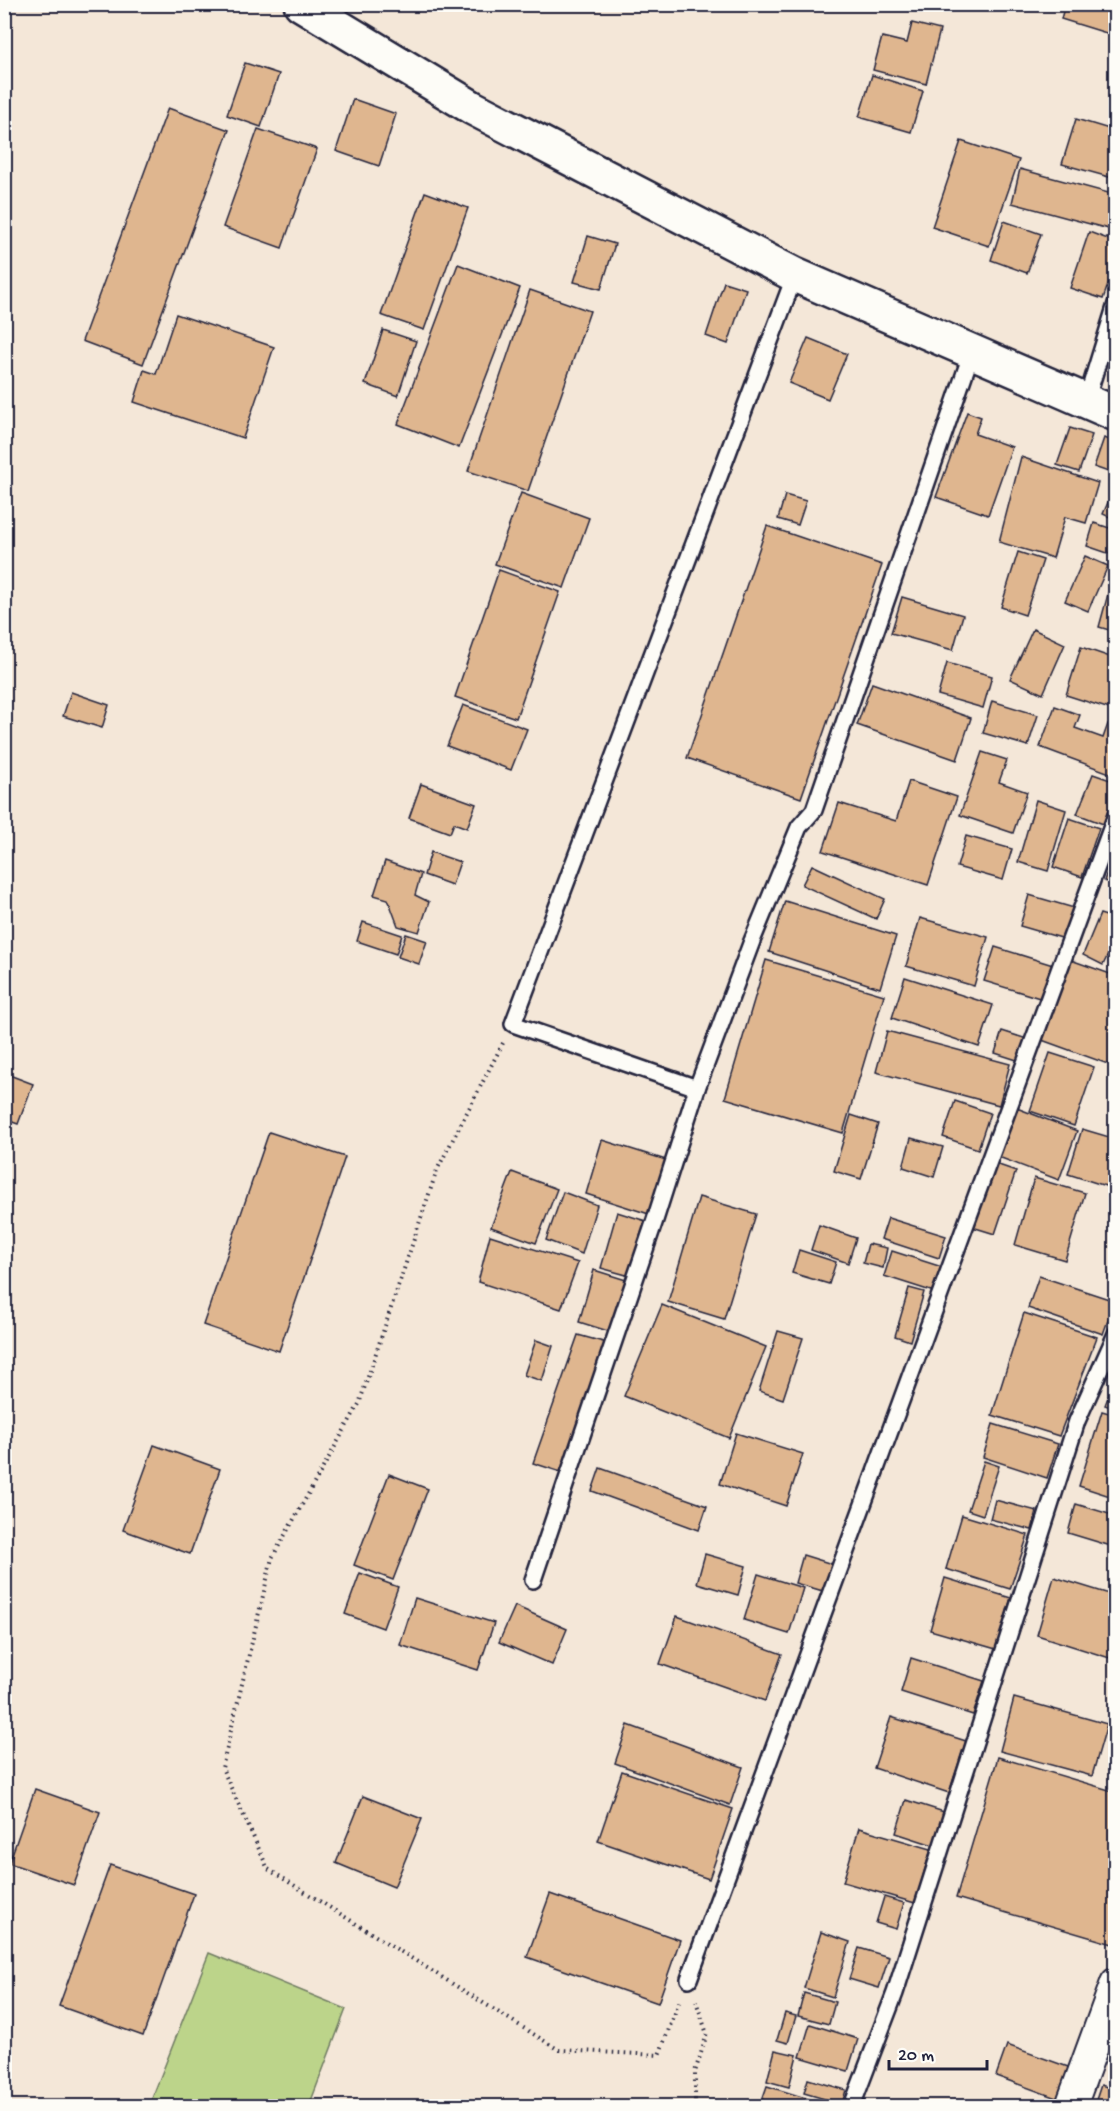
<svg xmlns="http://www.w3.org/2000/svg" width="1120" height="2111" font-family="'Gochi Hand',sans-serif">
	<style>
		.green { fill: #bcd48a; stroke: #6f7b62; stroke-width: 1.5 }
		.building { fill: #dfb68f; stroke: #22223b; stroke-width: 1.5 }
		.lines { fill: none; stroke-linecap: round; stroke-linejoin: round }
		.service-casing { stroke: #22223b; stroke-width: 20 }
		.minor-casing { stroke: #22223b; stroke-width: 34 }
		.secondary-casing { stroke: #22223b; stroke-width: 38 }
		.path { stroke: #22223b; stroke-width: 4; stroke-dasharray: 1.5 4.5; stroke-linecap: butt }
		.service { stroke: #fdfcf7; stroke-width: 15 }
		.minor { stroke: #fdfcf7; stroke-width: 30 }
		.secondary { stroke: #fdfcf7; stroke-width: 33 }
	</style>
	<rect width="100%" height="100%" fill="#f4e7d8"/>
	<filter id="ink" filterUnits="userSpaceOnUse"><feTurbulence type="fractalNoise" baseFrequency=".0167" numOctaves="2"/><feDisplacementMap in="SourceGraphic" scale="12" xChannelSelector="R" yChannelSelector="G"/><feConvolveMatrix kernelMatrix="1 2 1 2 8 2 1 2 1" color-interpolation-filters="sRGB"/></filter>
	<g filter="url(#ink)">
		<!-- green -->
		<path class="green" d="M209,1953L346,2009L309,2106H149Z"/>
		<!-- building -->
		<g class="building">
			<path d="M1065,4H1116V36L1061,19Z"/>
			<path d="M912,23L940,30L926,84L873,70L882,37L907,43Z"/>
			<path d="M245,63L279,74L261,127L227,115Z"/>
			<path d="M872,75L923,91L911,132L859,117Z"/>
			<path d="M353,99L396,114L379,166L336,151Z"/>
			<path d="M168,108L229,130L143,364L82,341Z"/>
			<path d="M1076,119L1116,131V179L1062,164Z"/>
			<path d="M258,129L317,149L282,248L223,227Z"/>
			<path d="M961,141L1019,160L989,246L932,227Z"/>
			<path d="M1020,169L1116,195V231L1012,203Z"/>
			<path d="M425,192L468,208L424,330L381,315Z"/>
			<path d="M1004,221L1041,234L1027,273L991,260Z"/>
			<path d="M1089,232L1116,242V262L1103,299L1070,288Z"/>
			<path d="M588,236L615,244L601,289L574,282Z"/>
			<path d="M458,264L520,288L459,448L398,424Z"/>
			<path d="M724,282L746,289L728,344L706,336Z"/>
			<path d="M530,290L590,311L528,491L468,471Z"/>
			<path d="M176,314L274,347L243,438L134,402L144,370L156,374Z"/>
			<path d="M383,330L416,341L398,396L365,384Z"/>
			<path d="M808,338L847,354L828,399L789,383Z"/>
			<path d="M967,412L981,417L975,434L1012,447L988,515L936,497Z"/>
			<path d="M1070,428L1092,435L1079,472L1057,465Z"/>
			<path d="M1104,438L1116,442L1114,474L1094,467Z"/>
			<path d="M1021,457L1098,483L1086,523L1065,517L1053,558L999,542Z"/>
			<path d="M1116,484V520L1103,514Z"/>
			<path d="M521,493L589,518L564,588L495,564Z"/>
			<path d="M785,495L806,501L798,525L778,519Z"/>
			<path d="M1094,523L1116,530V556L1087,546Z"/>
			<path d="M767,526L882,565L801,798L687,758Z"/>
			<path d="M1018,552L1043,560L1025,615L1001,607Z"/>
			<path d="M1085,556L1108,566L1088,611L1065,601Z"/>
			<path d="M499,570L560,592L516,718L455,697Z"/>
			<path d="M1111,583L1116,584V632L1099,627Z"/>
			<path d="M902,597L963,615L953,650L891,633Z"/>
			<path d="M1033,629L1065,644L1043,694L1010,679Z"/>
			<path d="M1081,647L1116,659V711L1066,695Z"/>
			<path d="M947,663L992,676L983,708L938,695Z"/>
			<path d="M872,683L971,718L957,760L857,725Z"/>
			<path d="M71,692L109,705L102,728L63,716Z"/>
			<path d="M992,701L1038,715L1028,746L983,733Z"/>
			<path d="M463,705L527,729L511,770L447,746Z"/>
			<path d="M1055,706L1080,715L1075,728L1103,738L1108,724L1116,727L1115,775L1040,747Z"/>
			<path d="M982,752L1007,760L999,782L1027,792L1013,833L960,815Z"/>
			<path d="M1093,774L1116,782V799L1106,825L1077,814Z"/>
			<path d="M909,781L957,797L928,885L823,851L839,803L896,821Z"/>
			<path d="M421,784L476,804L467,828L454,823L450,833L409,818Z"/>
			<path d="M1036,800L1066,810L1048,871L1018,862Z"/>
			<path d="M1069,818L1099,828L1082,877L1053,867Z"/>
			<path d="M966,836L1012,849L1003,880L957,867Z"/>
			<path d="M1115,848H1116V885L1104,881Z"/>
			<path d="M431,852L460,862L452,885L424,875Z"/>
			<path d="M385,861L421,874L415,895L429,902L419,932L398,926L388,899L374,895Z"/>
			<path d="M812,865L885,899L876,919L802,885Z"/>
			<path d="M1029,895L1074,908L1065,939L1020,926Z"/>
			<path d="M785,901L896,936L880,988L769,952Z"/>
			<path d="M1100,914L1116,919V938L1103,965L1083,955Z"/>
			<path d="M920,918L988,937L974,986L906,966Z"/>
			<path d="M363,922L402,935L396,954L357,941Z"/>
			<path d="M406,934L427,941L419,964L398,957Z"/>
			<path d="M995,947L1053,965L1043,999L984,981Z"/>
			<path d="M1068,959L1116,976V1067L1039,1039Z"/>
			<path d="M766,960L884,995L843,1133L725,1098Z"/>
			<path d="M905,977L993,1005L979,1047L892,1018Z"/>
			<path d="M887,1031L1010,1064L999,1105L876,1072Z"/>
			<path d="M1002,1031L1027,1039L1020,1061L995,1053Z"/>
			<path d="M1050,1053L1094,1067L1074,1126L1030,1111Z"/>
			<path d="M4,1073L33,1084L18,1124L4,1119Z"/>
			<path d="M955,1101L990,1113L978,1149L943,1137Z"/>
			<path d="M1014,1107L1077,1131L1059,1180L996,1156Z"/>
			<path d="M851,1115L878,1124L861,1179L834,1171Z"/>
			<path d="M1082,1129L1116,1139V1163L1109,1187L1068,1174Z"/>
			<path d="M269,1132L345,1157L279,1351L203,1325Z"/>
			<path d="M911,1138L943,1147L934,1177L903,1167Z"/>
			<path d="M602,1140L666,1160L649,1214L586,1194Z"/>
			<path d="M990,1162L1016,1171L995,1234L969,1226Z"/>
			<path d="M512,1172L557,1189L536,1243L491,1227Z"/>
			<path d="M1034,1178L1085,1193L1065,1260L1015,1245Z"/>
			<path d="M563,1192L597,1205L582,1254L546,1240Z"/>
			<path d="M699,1197L756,1214L724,1319L668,1302Z"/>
			<path d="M617,1212L646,1221L630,1276L601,1268Z"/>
			<path d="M888,1218L946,1236L939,1258L881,1239Z"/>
			<path d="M819,1225L856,1238L848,1263L811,1250Z"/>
			<path d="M490,1235L578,1263L561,1309L478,1282Z"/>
			<path d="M868,1244L887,1248L883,1268L863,1263Z"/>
			<path d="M799,1250L836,1262L829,1284L792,1273Z"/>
			<path d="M892,1251L942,1267L934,1292L884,1276Z"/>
			<path d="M594,1270L626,1280L611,1332L579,1322Z"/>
			<path d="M1039,1276L1115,1301L1103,1334L1028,1308Z"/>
			<path d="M909,1288L924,1292L910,1341L895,1336Z"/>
			<path d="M662,1305L766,1347L729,1438L624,1396Z"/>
			<path d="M1024,1313L1097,1337L1059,1436L992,1415Z"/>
			<path d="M778,1331L803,1338L783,1399L759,1391Z"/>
			<path d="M578,1335L607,1343L561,1472L533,1463Z"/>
			<path d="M536,1340L553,1346L542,1381L524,1375Z"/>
			<path d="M1116,1377V1409L1105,1405Z"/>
			<path d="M1102,1411L1116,1415V1498L1079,1486Z"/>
			<path d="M993,1424L1058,1444L1047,1478L983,1457Z"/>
			<path d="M736,1433L803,1454L786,1506L720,1484Z"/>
			<path d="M154,1445L220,1469L190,1554L123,1530Z"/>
			<path d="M984,1461L999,1466L983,1515L968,1510Z"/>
			<path d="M600,1468L707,1506L699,1530L592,1491Z"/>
			<path d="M389,1474L428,1489L393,1580L354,1565Z"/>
			<path d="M995,1500L1037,1511L1032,1530L990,1519Z"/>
			<path d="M1076,1504L1116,1516V1531L1111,1546L1068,1533Z"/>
			<path d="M962,1515L1028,1535L1010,1589L946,1569Z"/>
			<path d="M705,1554L746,1566L738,1595L697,1583Z"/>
			<path d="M803,1555L832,1564L823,1591L795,1583Z"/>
			<path d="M360,1573L398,1587L383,1628L345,1614Z"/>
			<path d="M758,1574L803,1588L789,1634L744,1620Z"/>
			<path d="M1054,1577L1116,1596V1660L1037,1635Z"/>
			<path d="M945,1578L1011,1598L996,1649L930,1630Z"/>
			<path d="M415,1598L494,1623L478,1670L400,1645Z"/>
			<path d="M515,1606L567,1629L552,1665L499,1642Z"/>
			<path d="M677,1616L782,1654L765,1701L660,1664Z"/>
			<path d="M911,1658L984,1681L973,1715L901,1692Z"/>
			<path d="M1014,1698L1107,1724L1092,1776L1000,1751Z"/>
			<path d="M891,1717L966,1741L949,1793L874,1768Z"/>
			<path d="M628,1725L743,1767L730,1805L615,1763Z"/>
			<path d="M998,1757L1116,1792V1945L956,1898Z"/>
			<path d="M622,1771L733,1809L709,1879L598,1841Z"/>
			<path d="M35,1789L100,1812L74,1885L9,1863Z"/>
			<path d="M363,1796L422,1819L394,1887L336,1863Z"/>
			<path d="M906,1800L944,1812L933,1845L896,1833Z"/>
			<path d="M859,1828L931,1849L915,1903L843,1882Z"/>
			<path d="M110,1865L194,1894L143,2036L59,2006Z"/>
			<path d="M550,1894L680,1940L658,2003L527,1957Z"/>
			<path d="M884,1897L904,1903L896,1929L876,1923Z"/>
			<path d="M821,1932L850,1942L833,1997L804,1988Z"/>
			<path d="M859,1948L889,1957L879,1988L849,1979Z"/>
			<path d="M804,1993L835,2002L829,2024L798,2016Z"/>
			<path d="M785,2013L796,2016L788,2043L777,2040Z"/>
			<path d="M810,2024L858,2039L848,2071L800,2057Z"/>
			<path d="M1007,2045L1071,2068L1059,2099L996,2076Z"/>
			<path d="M775,2050L797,2055L789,2087L767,2081Z"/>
			<path d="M808,2079L846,2090L842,2104L804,2093Z"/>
			<path d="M1101,2085L1116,2090V2106H1094Z"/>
			<path d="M767,2086L831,2106H760Z"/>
		</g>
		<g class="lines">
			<defs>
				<g id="service">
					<path d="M795,275L513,1024L697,1088L752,941L799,827L814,810L972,352"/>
					<path d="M1086,401L1116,304"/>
					<path d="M533,1580L655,1220L697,1088"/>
					<path d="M689,1979L1116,815"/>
					<path d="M852,2106L895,1993L1077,1421L1116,1334"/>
				</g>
				<path id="minor" d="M1071,2106L1116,1983"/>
				<path id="secondary" d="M301,4L473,108L795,275L1116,414"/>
			</defs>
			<!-- service casing -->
			<use href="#service" class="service-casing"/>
			<!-- minor casing -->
			<use href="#minor" class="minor-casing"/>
			<!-- secondary casing -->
			<use href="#secondary" class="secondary-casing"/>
			<!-- path -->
			<g class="path">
				<path d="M503,1043L437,1170L359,1404L272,1558L222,1768L268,1869L559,2050L659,2055L680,2000"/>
				<path d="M695,2106V2072L707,2034L696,2001"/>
			</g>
			<!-- service -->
			<use href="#service" class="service"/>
			<!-- minor -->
			<use href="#minor" class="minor"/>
			<!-- secondary -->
			<use href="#secondary" class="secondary"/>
		</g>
	</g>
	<!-- margin -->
	<rect width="1120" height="2111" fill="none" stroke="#fdfcf7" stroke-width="24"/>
	<rect x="12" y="12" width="1096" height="2087" fill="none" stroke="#22223b" stroke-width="2" filter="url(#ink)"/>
	<!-- scale -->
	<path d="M889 2060v9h98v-9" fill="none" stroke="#22223b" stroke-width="3"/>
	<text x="898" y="2060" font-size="18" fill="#22223b" stroke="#fdfcf7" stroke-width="4.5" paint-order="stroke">20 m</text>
</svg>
